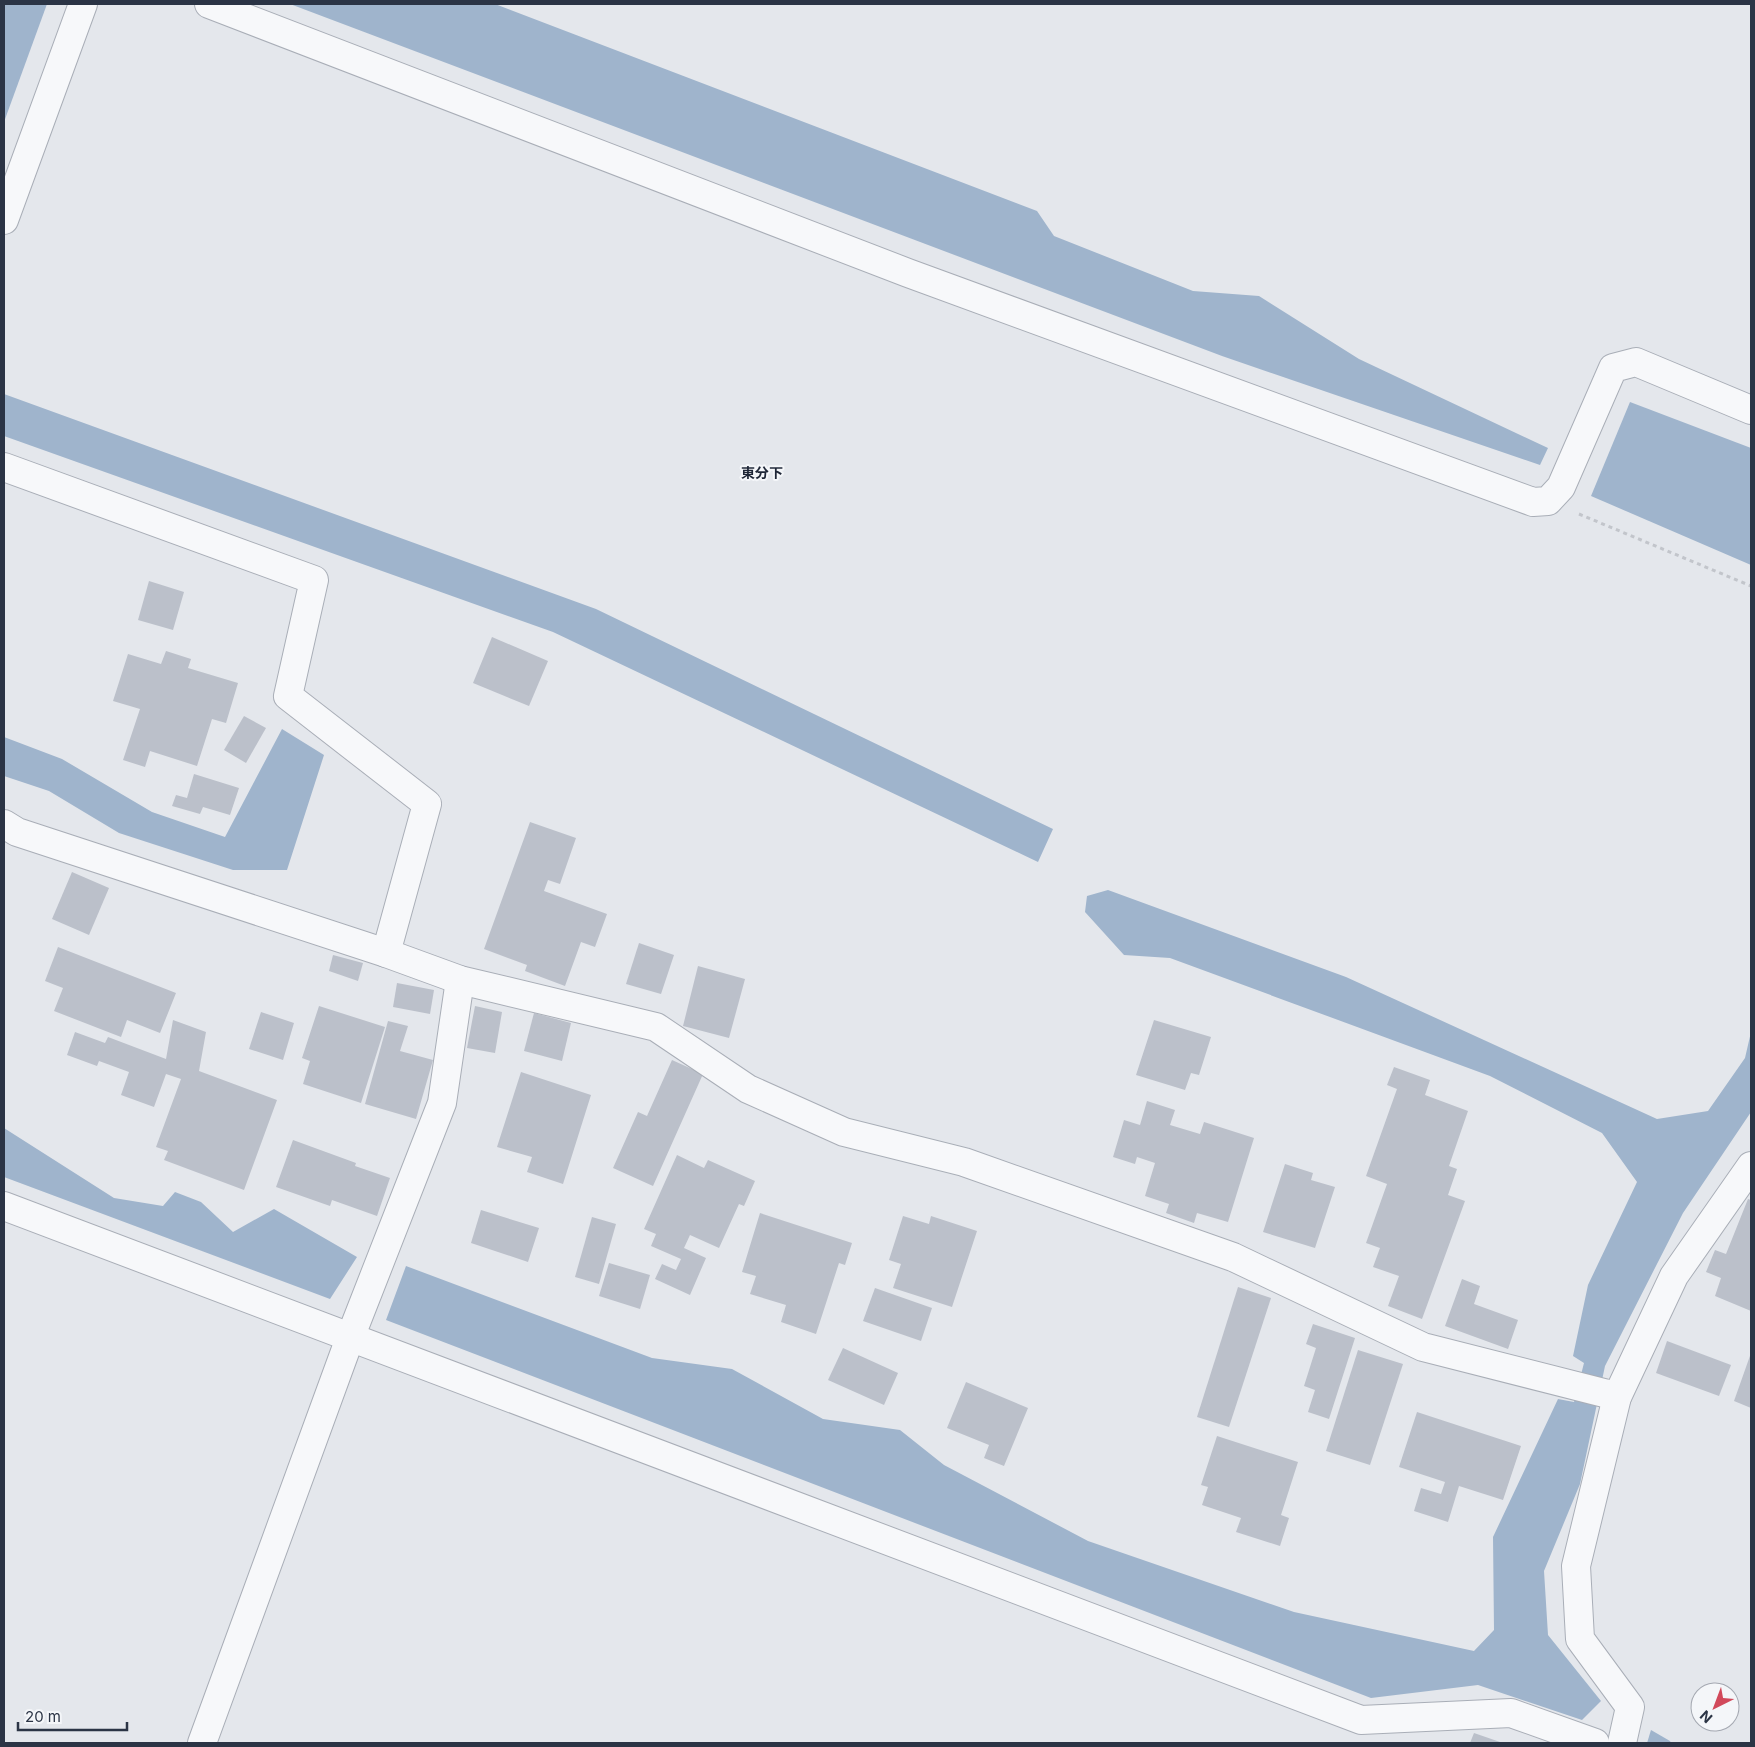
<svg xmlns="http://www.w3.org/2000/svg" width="1755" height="1747" font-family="Inter,'Noto Sans JP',sans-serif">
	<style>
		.water { fill: #9fb4cc }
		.building { fill: #bbc0ca }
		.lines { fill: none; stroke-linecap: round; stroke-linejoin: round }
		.minor-casing { stroke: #a9aeb7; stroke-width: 30 }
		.path { stroke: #c2c5cb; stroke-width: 3; stroke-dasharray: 4 4; stroke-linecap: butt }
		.minor { stroke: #f7f8fa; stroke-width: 28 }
		.labels { text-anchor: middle; stroke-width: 4; stroke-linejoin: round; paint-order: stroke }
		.neighbourhood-label { font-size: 14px; font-weight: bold; fill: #1d2536; stroke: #f4f6f9 }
	</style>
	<rect width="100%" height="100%" fill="#e4e7ec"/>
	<!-- water -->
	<g class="water">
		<path d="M4,4H47L4,122Z"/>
		<path d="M290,4H495L1037,211L1054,236L1193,291L1259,296L1359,359L1548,448L1540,465L1222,356Z"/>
		<path d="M4,394L596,609L1053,829L1038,862L553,632L4,436Z"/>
		<path d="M1630,402L1751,448V565L1591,496Z"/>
		<path d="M282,729L324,755L287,870H233L119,833L49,791L4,776V737L62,759L152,812L225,837Z"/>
		<path d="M1108,890L1346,977L1657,1119L1708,1111L1745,1058L1751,1032V1112L1683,1213L1605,1366L1580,1484L1544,1571L1548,1635L1601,1701L1582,1720L1478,1685L1371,1698L386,1320L406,1266L652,1358L732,1369L823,1419L900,1430L944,1465L1088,1541L1294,1612L1474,1651L1494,1630L1493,1537L1558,1399L1574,1402L1584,1363L1573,1356L1588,1285L1637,1182L1602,1133L1490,1076L1170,958L1124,955L1085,912L1087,896Z"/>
		<path d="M4,1128L114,1198L163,1206L175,1192L201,1202L233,1232L274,1209L357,1257L330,1299L4,1177Z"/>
		<path d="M1651,1730L1670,1741L1671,1743H1647Z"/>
	</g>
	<!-- building -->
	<g class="building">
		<path d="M149,581L184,592L173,630L138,620Z"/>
		<path d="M492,637L548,661L529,706L473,683Z"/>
		<path d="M166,651L191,659L188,668L238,683L226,723L212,719L197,766L150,751L145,767L123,760L140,709L113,701L128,654L161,664Z"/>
		<path d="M244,716L266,728L246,763L224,750Z"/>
		<path d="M194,774L239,788L230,815L203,807L200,814L172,806L176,795L187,798Z"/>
		<path d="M530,822L576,838L560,884L548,880L544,891L607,914L595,947L581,942L565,986L525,971L527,965L484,949Z"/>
		<path d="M72,872L109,888L89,935L52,919Z"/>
		<path d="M639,943L674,955L661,994L626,984Z"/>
		<path d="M58,947L176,993L160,1033L127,1020L121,1037L54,1011L63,988L45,981Z"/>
		<path d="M333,955L363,963L358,981L329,971Z"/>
		<path d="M698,966L745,979L729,1038L683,1026Z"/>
		<path d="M397,983L434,990L430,1014L393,1007Z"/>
		<path d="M319,1006L385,1027L361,1103L303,1084L310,1061L302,1058Z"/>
		<path d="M475,1006L502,1012L495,1053L467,1048Z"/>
		<path d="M261,1012L294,1023L283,1060L249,1049Z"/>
		<path d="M534,1013L571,1023L562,1061L524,1051Z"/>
		<path d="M173,1020L206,1032L199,1071L277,1100L244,1190L164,1160L168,1151L156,1147L181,1079L166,1074L154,1107L121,1095L129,1072L99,1061L97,1066L67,1055L75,1032L105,1043L108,1037L166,1059Z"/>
		<path d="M1154,1020L1211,1037L1199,1075L1191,1073L1185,1090L1136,1075Z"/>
		<path d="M388,1021L408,1026L400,1051L433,1060L416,1119L365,1104Z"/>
		<path d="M672,1060L703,1074L653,1186L613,1168L638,1112L647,1116Z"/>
		<path d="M1394,1067L1430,1080L1425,1095L1468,1111L1449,1166L1457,1169L1448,1195L1465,1201L1422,1319L1388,1306L1399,1276L1373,1267L1380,1248L1366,1243L1387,1184L1366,1176L1397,1089L1387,1085Z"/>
		<path d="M521,1072L591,1095L563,1184L527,1172L532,1157L497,1147Z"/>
		<path d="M1147,1101L1175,1110L1170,1125L1200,1134L1204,1122L1254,1138L1228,1222L1197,1213L1194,1223L1166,1213L1169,1204L1145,1196L1155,1163L1137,1157L1135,1164L1113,1157L1124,1120L1140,1125Z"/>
		<path d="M293,1140L356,1163L355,1166L390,1178L377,1216L332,1200L330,1206L276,1187Z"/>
		<path d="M677,1155L704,1168L708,1160L755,1181L744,1206L739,1204L719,1248L690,1235L684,1248L706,1258L690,1295L655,1279L662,1264L676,1270L681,1259L651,1246L656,1234L644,1229Z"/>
		<path d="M1285,1164L1313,1173L1311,1180L1335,1187L1315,1248L1263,1232Z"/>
		<path d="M1748,1199L1751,1200V1311L1715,1296L1721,1278L1706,1272L1715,1250L1726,1254Z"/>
		<path d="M481,1210L539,1228L528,1262L471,1243Z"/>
		<path d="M760,1213L852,1243L845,1265L839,1263L816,1334L781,1322L786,1305L750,1294L756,1276L742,1272Z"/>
		<path d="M903,1216L929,1224L931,1216L977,1231L952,1307L893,1288L901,1264L889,1260Z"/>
		<path d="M592,1217L616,1224L599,1284L575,1277Z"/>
		<path d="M609,1263L650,1275L640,1309L599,1296Z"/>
		<path d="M1462,1279L1480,1286L1474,1304L1518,1320L1508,1349L1445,1326Z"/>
		<path d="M1238,1287L1271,1298L1229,1427L1197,1417Z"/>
		<path d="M875,1288L932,1308L921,1341L863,1321Z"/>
		<path d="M1313,1324L1355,1338L1329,1419L1308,1412L1315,1390L1304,1386L1316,1348L1306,1344Z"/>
		<path d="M1667,1341L1731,1365L1719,1396L1656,1373Z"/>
		<path d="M843,1348L898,1373L884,1405L828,1380Z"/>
		<path d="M1358,1350L1403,1364L1370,1465L1326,1451Z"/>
		<path d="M1751,1353V1408L1734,1401Z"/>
		<path d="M966,1382L1028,1408L1004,1466L984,1458L989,1445L947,1428Z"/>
		<path d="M1417,1412L1521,1446L1503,1500L1459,1486L1448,1522L1414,1511L1421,1488L1441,1494L1445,1482L1399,1467Z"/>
		<path d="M1217,1436L1298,1462L1281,1515L1289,1518L1280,1546L1236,1532L1241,1518L1202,1505L1208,1487L1201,1485Z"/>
		<path d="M1474,1733L1503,1743H1470Z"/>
	</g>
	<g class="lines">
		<defs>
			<g id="minor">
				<path d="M209,4L908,273L1533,502L1548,501L1561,487L1613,368L1636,362L1751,410"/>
				<path d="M4,220L83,4"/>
				<path d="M4,467L314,580L288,696L427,804L386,953"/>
				<path d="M4,824L17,832L386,953L460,980L656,1027L748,1089L844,1132L964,1162L1233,1257L1423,1347L1604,1393L1617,1397"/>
				<path d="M4,1206L1361,1720L1511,1713L1595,1743"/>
				<path d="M202,1743L350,1338L442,1103L460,980"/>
				<path d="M1622,1743L1630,1707L1580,1639L1576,1566L1617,1397L1674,1276L1751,1166"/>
			</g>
		</defs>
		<!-- minor casing -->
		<use href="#minor" class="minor-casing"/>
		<!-- path -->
		<path class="path" d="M1579,514L1751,586"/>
		<!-- minor -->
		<use href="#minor" class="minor"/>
	</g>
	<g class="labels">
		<!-- neighbourhood labels -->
		<g class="neighbourhood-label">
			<text x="762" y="478">東分下</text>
		</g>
	</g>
	<!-- border -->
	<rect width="1755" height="1747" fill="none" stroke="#2b3445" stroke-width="10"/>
	<!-- north arrow -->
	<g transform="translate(1715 1707) rotate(222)"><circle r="24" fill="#f4f6f9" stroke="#a4a8b1"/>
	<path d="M0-4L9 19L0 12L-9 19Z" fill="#d1495b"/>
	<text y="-8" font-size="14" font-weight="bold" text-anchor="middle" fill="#2b3445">N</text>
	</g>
	<!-- scale -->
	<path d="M18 1722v8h109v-8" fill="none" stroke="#2b3445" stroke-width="2.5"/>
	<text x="25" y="1722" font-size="15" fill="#2b3445" stroke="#f4f6f9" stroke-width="4" paint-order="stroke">20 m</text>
</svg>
